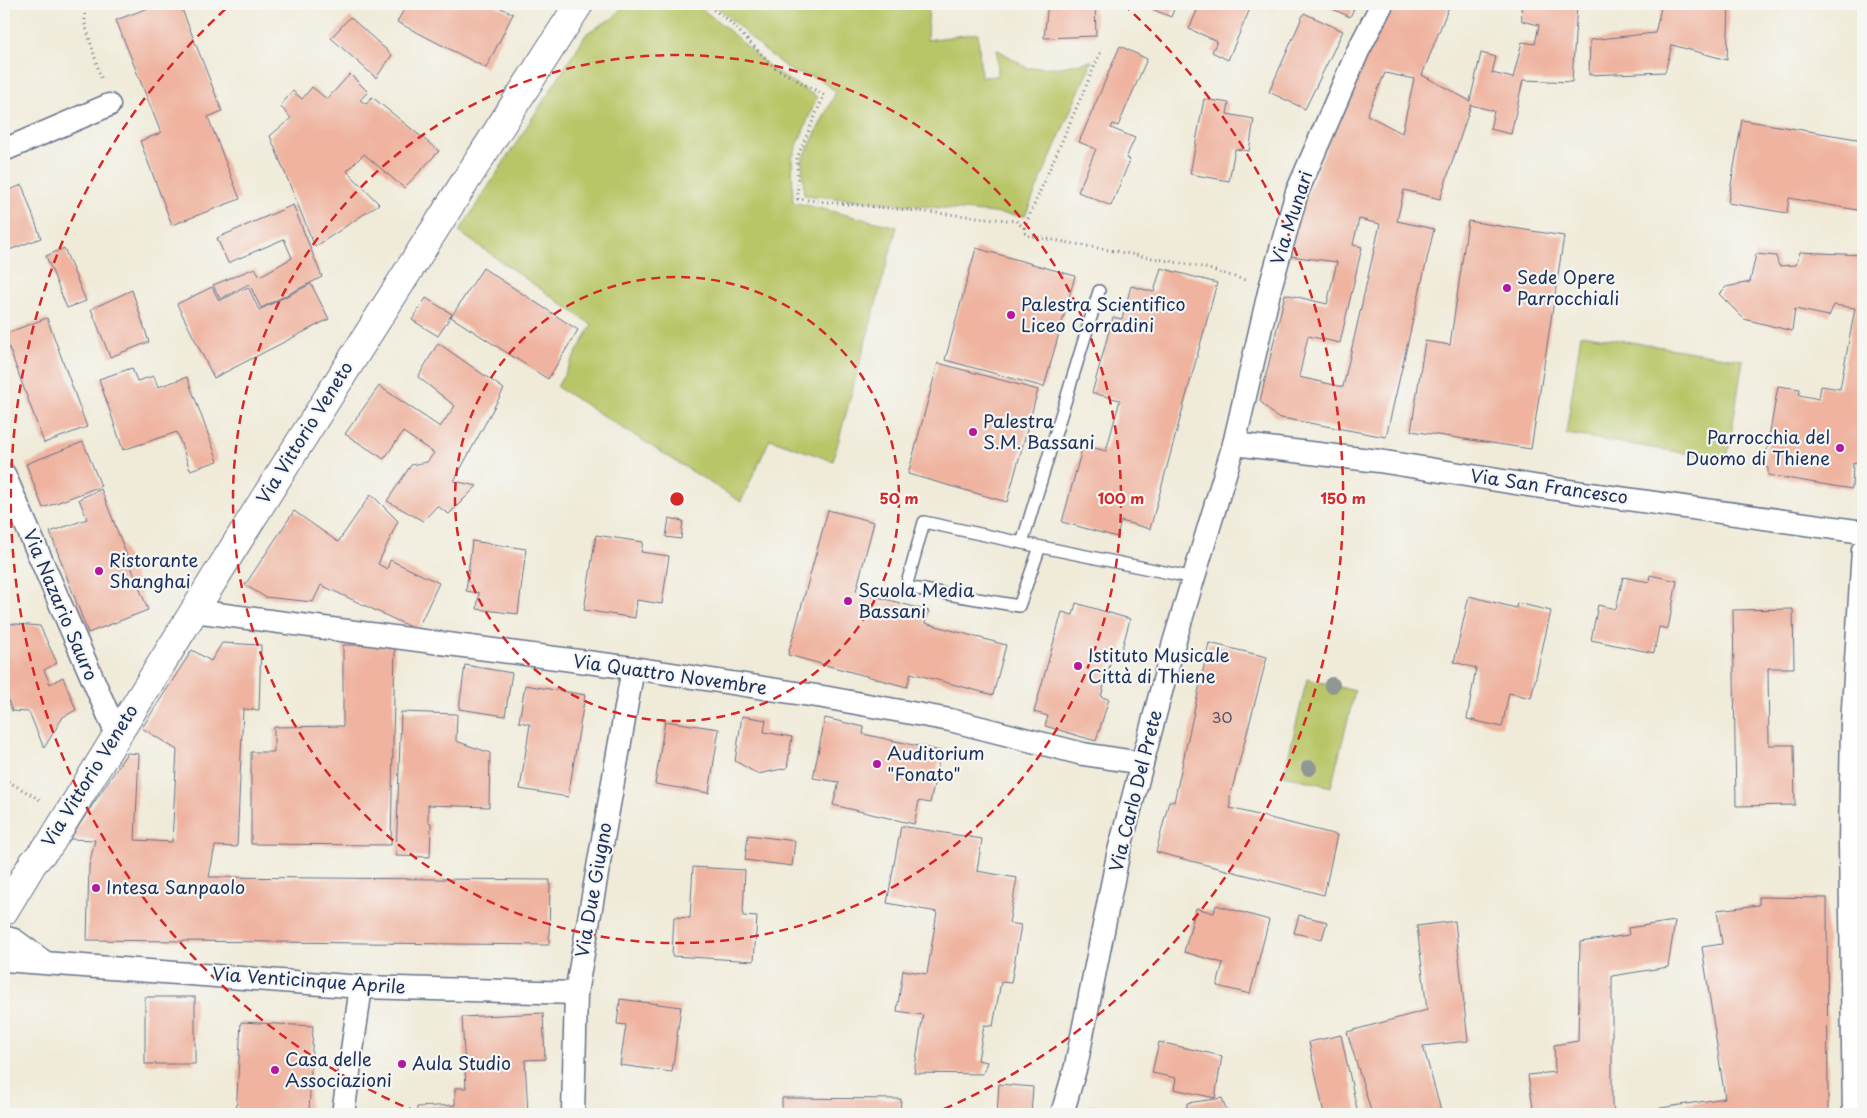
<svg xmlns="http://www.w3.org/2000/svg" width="1867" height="1118" font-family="'Playpen Sans',sans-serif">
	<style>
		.green { fill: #b9c668; stroke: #6a7a63 }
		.building { fill: #efb39f; fill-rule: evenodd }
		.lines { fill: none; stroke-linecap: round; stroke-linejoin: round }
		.service-casing { stroke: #667189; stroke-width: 14 }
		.minor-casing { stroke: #667189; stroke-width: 25 }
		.primary-casing { stroke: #667189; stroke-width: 30 }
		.path { stroke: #667189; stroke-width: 3; stroke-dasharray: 1 4; stroke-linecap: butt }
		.service { stroke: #fff; stroke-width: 11 }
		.minor { stroke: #fff; stroke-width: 22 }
		.primary { stroke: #fff; stroke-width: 28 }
		.tree { fill: #909896 }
		.ring { fill: none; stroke: #d62828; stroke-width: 2.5; stroke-dasharray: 9 6 }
		.poi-dot { fill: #b5179e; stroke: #f6f6f2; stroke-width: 2 }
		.labels { text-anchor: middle; stroke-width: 4.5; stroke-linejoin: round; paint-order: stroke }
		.number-label { font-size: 15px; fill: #50506e }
		.street-label { font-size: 18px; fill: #1b2f5e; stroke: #f6f6f2 }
		.poi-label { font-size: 18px; fill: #1b2f5e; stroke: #f6f6f2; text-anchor: start }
		.centre { fill: #d62828; stroke: #f6f6f2; stroke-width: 2.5 }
		.ring-label { font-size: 15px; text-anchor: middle; font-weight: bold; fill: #d62828; stroke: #f6f6f2; stroke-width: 4.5; stroke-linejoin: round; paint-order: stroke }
	</style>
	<rect width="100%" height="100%" fill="#f6f6f2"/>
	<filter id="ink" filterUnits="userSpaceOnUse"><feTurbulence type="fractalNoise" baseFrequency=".02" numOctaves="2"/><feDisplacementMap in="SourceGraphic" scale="10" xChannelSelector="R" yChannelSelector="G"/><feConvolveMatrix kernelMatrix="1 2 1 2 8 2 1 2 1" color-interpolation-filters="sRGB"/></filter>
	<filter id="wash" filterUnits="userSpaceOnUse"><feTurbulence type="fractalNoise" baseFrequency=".0096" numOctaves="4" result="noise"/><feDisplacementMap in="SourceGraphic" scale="20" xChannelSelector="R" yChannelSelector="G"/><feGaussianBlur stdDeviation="1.12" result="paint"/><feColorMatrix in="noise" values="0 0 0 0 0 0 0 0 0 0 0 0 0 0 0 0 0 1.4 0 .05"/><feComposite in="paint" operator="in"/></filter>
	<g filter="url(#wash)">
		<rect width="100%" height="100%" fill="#f0ebd9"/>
		<!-- green -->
		<g class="green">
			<path d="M624,4H695L724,26L773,70L817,97L792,158L793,202L897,227L833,461L770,439L741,502L557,387L592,325L459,232L587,33L614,17Z"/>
			<path d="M714,4H929L927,40L978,33L981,77L998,76L997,49L1027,68L1060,67L1092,61L1025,216L804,195L802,161L836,92L820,79L793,72L783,65L763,49Z"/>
			<path d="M1581,334L1743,360L1727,460L1566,434Z"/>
			<path d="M1307,679L1355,691L1331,787L1284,775Z"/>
		</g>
		<g id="blocks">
			<!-- building -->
			<g class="building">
				<path d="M159,4H180L222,111L208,117L240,199L172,225L140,141L161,133L116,20Z"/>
				<path d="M407,4H493L513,14L486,68L397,22Z"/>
				<path d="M1048,4H1095L1096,36L1044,38Z"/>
				<path d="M1146,4H1176L1171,17L1145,6Z"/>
				<path d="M1200,4H1252L1228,60L1212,52L1217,41L1189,29Z"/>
				<path d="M1264,4H1276L1273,9Z"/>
				<path d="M1322,4H1356L1350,17Z"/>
				<path d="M1390,4H1450L1422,75L1470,101L1481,53L1496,57L1492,73L1513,78L1522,42L1535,44L1539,25L1522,21L1521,4H1577L1572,82L1523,80L1511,134L1490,129L1494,111L1471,105L1440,199L1404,190L1397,221L1434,229L1386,437L1276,417L1260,401L1285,294L1327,304L1337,262L1289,256L1296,224L1364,53ZM1385,73L1414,79L1402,133L1367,115ZM1359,219L1380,224L1343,387L1299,377L1308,336L1340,343L1362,247L1353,245Z"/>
				<path d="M1662,4H1729L1727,60L1672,45L1665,72L1589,75L1590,40L1655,33Z"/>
				<path d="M1304,13L1343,31L1305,109L1269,92Z"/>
				<path d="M350,17L392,55L376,78L331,38Z"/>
				<path d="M1120,46L1147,59L1118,126L1113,124L1111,128L1135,138L1126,158L1130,160L1111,206L1078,192L1096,149L1079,142Z"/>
				<path d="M350,74L368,92L360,100L366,104L372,97L439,151L404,188L364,154L347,171L379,204L315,247L270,136L291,118L280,106L293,91L302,99L312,87L327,99Z"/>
				<path d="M1204,99L1229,103L1227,114L1254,119L1249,151L1235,149L1229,181L1190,174Z"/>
				<path d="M1742,120L1863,140V211L1789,198L1787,213L1728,203Z"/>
				<path d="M22,185L41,238L4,252V192Z"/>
				<path d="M293,205L322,277L261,308L249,284L220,299L213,285L255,268L260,276L292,258L284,239L228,263L217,238Z"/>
				<path d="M1468,221L1564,236L1531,449L1411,431L1425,341L1450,345Z"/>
				<path d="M64,248L86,301L67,308L46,256Z"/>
				<path d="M976,248L1075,276L1044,387L945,360Z"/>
				<path d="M1800,252L1863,255V464L1853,463L1852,489L1768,475V468L1764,466L1778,386L1800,389L1799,395L1819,399L1821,386L1840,389L1855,308L1834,305L1829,316L1795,309L1792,331L1744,319L1719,294L1726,287L1750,282L1756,254L1776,256L1779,266L1796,265Z"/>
				<path d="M483,268L578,330L548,379L451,317Z"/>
				<path d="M1161,268L1217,283L1150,529L1121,521L1117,537L1062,522L1083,445L1106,451L1120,400L1092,393L1113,317L1122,319L1131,286L1154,292Z"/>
				<path d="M311,284L329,319L214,378L177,304L212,287L219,301L248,287L259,310Z"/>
				<path d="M132,290L149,342L110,357L91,309Z"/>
				<path d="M426,298L452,314L438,336L412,320Z"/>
				<path d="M47,318L87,427L44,443L4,334Z"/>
				<path d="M438,343L504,389L454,481L477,486L449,514L437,506L423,521L387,501L411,465L427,462L434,453L403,432L384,459L345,434L379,386L440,427L455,406L418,377Z"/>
				<path d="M938,363L1038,390L1007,502L908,474Z"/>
				<path d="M132,368L137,381L154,376L158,387L187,377L218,461L190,470L177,432L123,450L99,379Z"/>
				<path d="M83,442L101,486L43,508L26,464Z"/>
				<path d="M101,489L148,610L88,633L50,532L87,519L79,499Z"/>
				<path d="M371,494L398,521L378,564L387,569L390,560L439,583L417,630L321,585L313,602L265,597L245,585L294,511L338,542Z"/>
				<path d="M828,510L874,522L856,591L929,611L925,623L1006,645L993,695L911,673L907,687L788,655Z"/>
				<path d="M669,518L683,521L681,539L666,537Z"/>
				<path d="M596,535L643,542L641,552L669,556L662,604L637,600L635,618L584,610Z"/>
				<path d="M472,541L526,549L518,614L477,609L479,593L466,591Z"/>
				<path d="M1650,575L1677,581L1668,629L1659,627L1654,653L1591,640L1598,605L1616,609L1623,577L1649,582Z"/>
				<path d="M1469,596L1516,608L1517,603L1551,611L1531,698L1509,693L1502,727L1467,719L1476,668L1454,662Z"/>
				<path d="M1076,603L1130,619L1120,656L1113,654L1107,675L1101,697L1109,699L1096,741L1045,726L1048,716L1034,712L1062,612L1073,615Z"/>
				<path d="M1793,609L1794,668H1768L1769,745H1794L1795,805L1736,806L1733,610Z"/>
				<path d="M4,623L40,626L57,663L44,670L50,684L63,677L76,710L63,717L44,748L29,712L12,711L4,690Z"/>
				<path d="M222,643L261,645L259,710L243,709L237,847L215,846L209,877L550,880L549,945L87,940L89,866L95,840L70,839L127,753L139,754L135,840L172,842L177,750L142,728L192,650L211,661Z"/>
				<path d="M1209,643L1267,657L1230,797V808L1337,835L1324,895L1156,852L1169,801L1174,802Z"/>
				<path d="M343,645H395L391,845L251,844V752H274V727L343,726Z"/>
				<path d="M465,665L512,673L505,716L459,709Z"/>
				<path d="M525,685L585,695L568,797L520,789L530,724L519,722Z"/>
				<path d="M401,712L457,714L456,741L490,753L489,807L428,805V822L431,823L430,857L396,856Z"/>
				<path d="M742,716L766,720L764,732L792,737L787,768L758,774L735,761Z"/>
				<path d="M825,718L864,727L863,734L941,751L930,803L919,801L914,824L833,805L839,782L813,778Z"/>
				<path d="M665,721L719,729L709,793L655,784Z"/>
				<path d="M901,826L982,839L977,871L1017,878L1009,923L1021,925L1011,983L1001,982L993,1026L984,1025L978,1060L987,1062L983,1074L914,1073L923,1015L897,1011L903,970L927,974L937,912L887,903Z"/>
				<path d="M748,835L795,841L792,866L745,860Z"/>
				<path d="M693,867L745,870L743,916L757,917L754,961L672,956L674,917L690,918Z"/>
				<path d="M1759,897L1827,898L1828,1114H1622L1725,1098L1702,947L1722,944L1717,910L1759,905Z"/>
				<path d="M1216,905L1269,920L1250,994L1217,986L1223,963L1184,952L1196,908L1214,913Z"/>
				<path d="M1299,915L1327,922L1322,939L1294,933Z"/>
				<path d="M1455,921L1468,1041L1423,1046L1442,1114H1372L1347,1032L1427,1010L1417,926Z"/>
				<path d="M1675,921L1668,967L1612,976V1105L1616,1114H1534L1528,1075L1555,1072L1554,1045L1578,1041L1580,942L1629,935L1628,928Z"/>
				<rect x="145" y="997" width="50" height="67"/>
				<path d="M620,999L681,1007L672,1072L620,1065L626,1025L617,1024Z"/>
				<path d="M543,1013L545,1059L525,1060L528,1114H417V1107L455,1105V1088H466L462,1017Z"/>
				<path d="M241,1022L313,1026L309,1114H236Z"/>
				<path d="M1341,1035L1358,1114H1324L1309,1042Z"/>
				<path d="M1159,1042L1222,1056L1215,1098L1174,1089L1176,1078L1152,1073Z"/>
				<path d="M999,1084L1033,1087L1031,1114H997Z"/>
				<path d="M782,1098L901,1099L900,1114H782Z"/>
				<path d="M1222,1098L1228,1114H1187V1103Z"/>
				<path d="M1088,1108L1126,1113V1114H1087Z"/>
			</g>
		</g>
	</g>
	<g filter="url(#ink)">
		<use href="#blocks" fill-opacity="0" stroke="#667189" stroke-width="1"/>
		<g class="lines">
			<defs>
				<g id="service">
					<path d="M1099,291L1022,543L1194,578"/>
					<path d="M1022,543L924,522L906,587L1019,606L1040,547"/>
				</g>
				<g id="minor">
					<path d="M4,150L109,105"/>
					<path d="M1234,444L1379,461L1534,486L1863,532"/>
					<path d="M4,474L117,735"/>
					<path d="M194,611L633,668L823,697L950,720L1083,754L1142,763"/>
					<path d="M4,937L14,940L43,961"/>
					<path d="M4,960L361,987L576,993"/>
					<path d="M343,1114L361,987"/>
					<path d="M573,1114L576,993L633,668"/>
					<path d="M1062,1114L1076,1066L1118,855L1173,646L1234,444L1270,288L1297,192L1358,51L1382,4"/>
					<path d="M1854,1114L1850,843L1852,724L1863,550"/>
				</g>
				<path id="primary" d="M4,911L33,863L50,844C223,562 400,282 579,4"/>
			</defs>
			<!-- service casing -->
			<use href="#service" class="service-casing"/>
			<!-- minor casing -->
			<use href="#minor" class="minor-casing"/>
			<!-- primary casing -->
			<use href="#primary" class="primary-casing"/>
			<!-- path -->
			<g class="path">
				<path d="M85,4V24L102,81"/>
				<path d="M705,4L728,20L775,68L824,95L797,158L798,199L1016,221L1024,228L1026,235L1202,267L1245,280"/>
				<path d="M1024,228L1102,49"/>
				<path d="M4,779L42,801"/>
			</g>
			<!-- service -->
			<use href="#service" class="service"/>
			<!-- minor -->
			<use href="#minor" class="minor"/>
			<!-- primary -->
			<use href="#primary" class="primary"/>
		</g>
		<!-- trees -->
		<g class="tree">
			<circle cx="1332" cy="685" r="8"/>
			<circle cx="1309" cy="768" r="8"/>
		</g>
	</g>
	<!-- distance rings -->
	<g class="ring">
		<circle cx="677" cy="499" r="222"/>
		<circle cx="677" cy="499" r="444"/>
		<path d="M417 1112A666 666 0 0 1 231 4M1123 4A666 666 0 0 1 937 1112"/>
	</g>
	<!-- markers -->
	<g class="poi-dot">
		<circle cx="1507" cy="288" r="5"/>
		<circle cx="1011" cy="315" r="5"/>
		<circle cx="973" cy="432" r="5"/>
		<circle cx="1840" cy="448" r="5"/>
		<circle cx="99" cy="571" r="5"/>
		<circle cx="848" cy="601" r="5"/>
		<circle cx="1078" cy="666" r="5"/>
		<circle cx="877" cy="764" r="5"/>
		<circle cx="96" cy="888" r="5"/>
		<circle cx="402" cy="1064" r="5"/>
		<circle cx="275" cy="1070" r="5"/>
	</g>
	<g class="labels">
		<!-- number labels -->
		<g class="number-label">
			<text x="1222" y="723">30</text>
		</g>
		<!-- street labels -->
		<g class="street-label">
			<text transform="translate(1292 218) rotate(-72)" y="6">Via Munari</text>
			<text transform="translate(305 433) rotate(-58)" y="6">Via Vittorio Veneto</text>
			<text transform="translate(1549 487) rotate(8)" y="6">Via San Francesco</text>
			<text transform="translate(60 605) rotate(67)" y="6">Via Nazario Sauro</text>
			<text transform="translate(670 675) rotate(8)" y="6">Via Quattro Novembre</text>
			<text transform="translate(90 776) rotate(-58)" y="6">Via Vittorio Veneto</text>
			<text transform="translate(1136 791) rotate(-76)" y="6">Via Carlo Del Prete</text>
			<text transform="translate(594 890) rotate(-80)" y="6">Via Due Giugno</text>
			<text transform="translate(309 981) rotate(4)" y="6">Via Venticinque Aprile</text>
		</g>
		<!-- poi labels -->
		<g class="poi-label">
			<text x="1517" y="284">Sede Opere<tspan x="1517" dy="21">Parrocchiali</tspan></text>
			<text x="1021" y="311">Palestra Scientifico<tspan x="1021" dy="21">Liceo Corradini</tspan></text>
			<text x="983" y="428">Palestra<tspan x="983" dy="21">S.M. Bassani</tspan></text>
			<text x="1830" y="444" text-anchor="end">Parrocchia del<tspan x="1830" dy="21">Duomo di Thiene</tspan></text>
			<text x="109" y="567">Ristorante<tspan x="109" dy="21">Shanghai</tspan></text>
			<text x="858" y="597">Scuola Media<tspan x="858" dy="21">Bassani</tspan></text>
			<text x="1088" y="662">Istituto Musicale<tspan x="1088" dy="21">Città di Thiene</tspan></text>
			<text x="887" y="760">Auditorium<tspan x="887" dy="21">"Fonato"</tspan></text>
			<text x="106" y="894">Intesa Sanpaolo</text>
			<text x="285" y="1066">Casa delle<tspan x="285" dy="21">Associazioni</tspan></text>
			<text x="412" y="1070">Aula Studio</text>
		</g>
	</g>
	<circle cx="677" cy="499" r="8" class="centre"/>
	<g class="ring-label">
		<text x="899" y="504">50 m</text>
		<text x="1121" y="504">100 m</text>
		<text x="1343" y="504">150 m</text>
	</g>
	<!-- margin -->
	<rect width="1867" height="1118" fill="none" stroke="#f6f6f2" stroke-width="20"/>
</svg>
